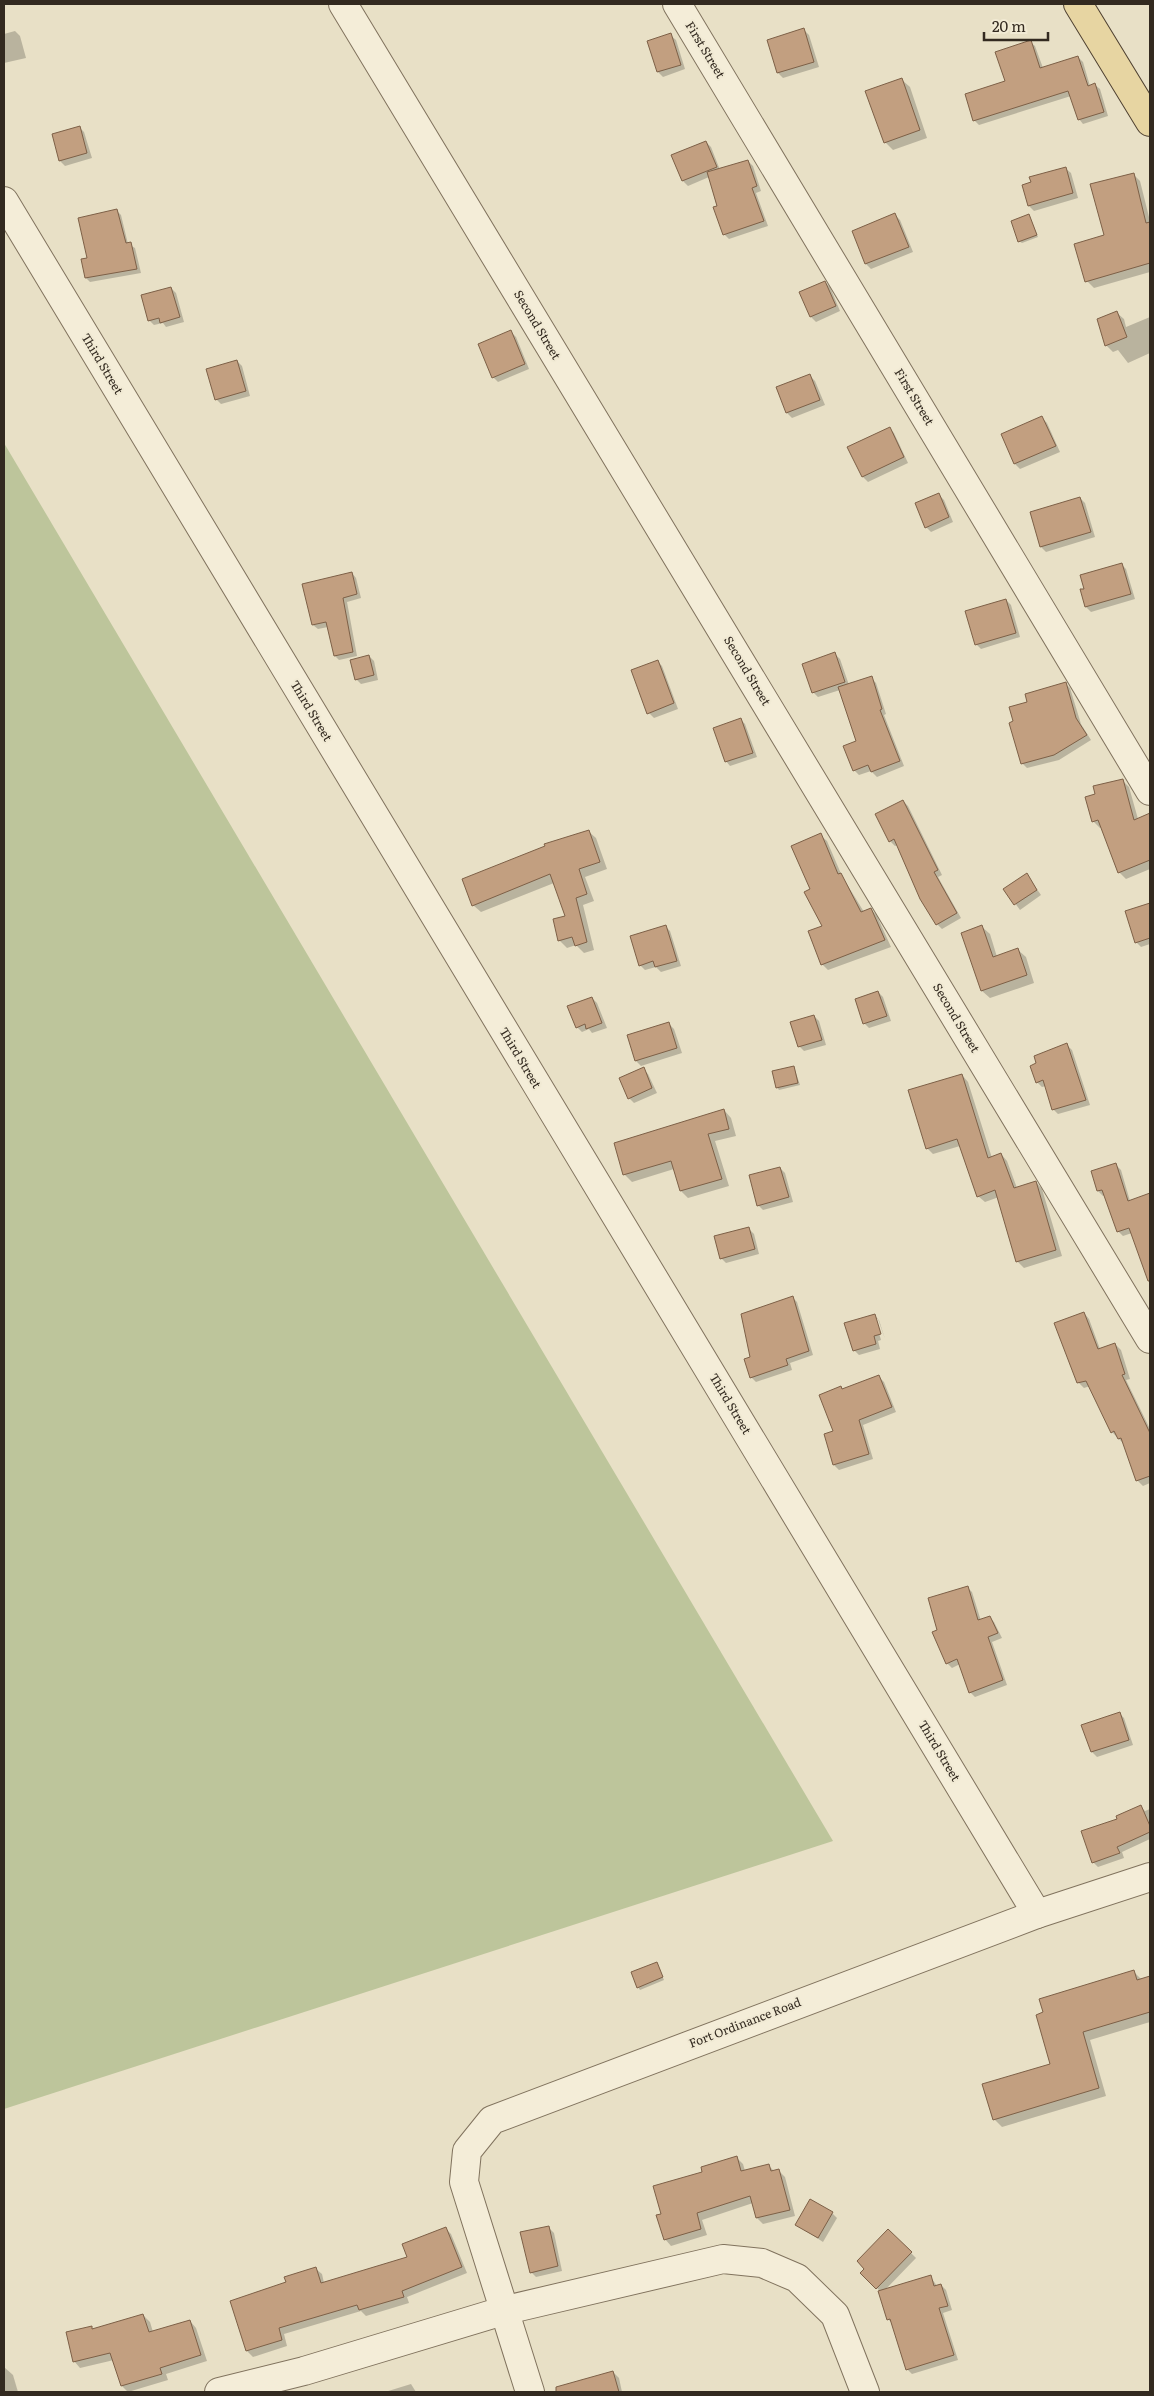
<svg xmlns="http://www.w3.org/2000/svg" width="1154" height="2396" font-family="Literata,serif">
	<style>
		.green { fill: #bdc59b }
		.shadow { fill: #0003 }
		.building { fill: #c29f80; stroke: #7d6047 }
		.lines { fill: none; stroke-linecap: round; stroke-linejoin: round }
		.minor-casing { stroke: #81735e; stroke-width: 30 }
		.major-casing { stroke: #4f4131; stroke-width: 30 }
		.minor { stroke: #f4edd8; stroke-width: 28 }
		.major { stroke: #e7d5a2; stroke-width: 28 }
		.labels { text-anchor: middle; stroke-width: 4; stroke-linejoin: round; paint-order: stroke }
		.street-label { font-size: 12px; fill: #332a20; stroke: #f1ead4 }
	</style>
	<rect width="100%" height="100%" fill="#e8e0c6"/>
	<!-- green -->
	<path class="green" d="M4,443L833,1841L4,2109Z"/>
	<!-- shadow -->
	<g class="shadow">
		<path d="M804,30L809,35L819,67L783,78L778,73Z"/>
		<path d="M15,31L20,36L26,58L4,63V34Z"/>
		<path d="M670,35L676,40L685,69L663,77L658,72Z"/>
		<path d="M1030,42L1035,46L1043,68L1078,57L1083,62L1090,86L1095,85L1100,89L1108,116L1083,124L1079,119L1071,96L979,125L974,120L1007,82Z"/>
		<path d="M902,80L910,87L927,138L893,150L885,142Z"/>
		<path d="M79,127L84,132L92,158L65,166L60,161L53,134Z"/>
		<path d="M706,142L711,147L720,170L748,161L753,166L761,191L756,193L768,226L729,239L724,234L709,177L688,186L683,181L672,156Z"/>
		<path d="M1065,168L1071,173L1078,198L1034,211L1029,206L1023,185Z"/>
		<path d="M1133,174L1140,181L1150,221V272L1094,288L1087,281Z"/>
		<path d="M117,211L121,215L128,244L135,248L141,273L90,282L86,278L82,260L89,259Z"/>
		<path d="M895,215L900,220L913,252L871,269L866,264L854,231Z"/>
		<path d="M1029,215L1038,237L1022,243L1019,241Z"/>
		<path d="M825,282L830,287L840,311L816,322L811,317Z"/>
		<path d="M171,288L176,293L184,322L166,327L163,323L154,325L149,320Z"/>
		<path d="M1117,313L1124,319L1126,327L1150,317V353L1128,363L1118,350L1113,352L1106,345Z"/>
		<path d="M511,332L516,337L529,369L498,382L493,377Z"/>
		<path d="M237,361L242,366L250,396L221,404L216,399Z"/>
		<path d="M810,376L815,381L825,405L792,418L787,413L777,388Z"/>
		<path d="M1042,418L1047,423L1060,452L1020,469L1015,464L1002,435Z"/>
		<path d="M889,428L894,433L908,463L868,482L863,477L849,447Z"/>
		<path d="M939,495L944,500L953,522L931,532L926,527Z"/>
		<path d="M1080,498L1085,503L1095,537L1046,552L1041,547Z"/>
		<path d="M1121,564L1126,569L1135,599L1091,612L1086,607L1085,590Z"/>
		<path d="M352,573L356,578L361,598L347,602L357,656L339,660L335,656L328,627L318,629L313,625L303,585Z"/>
		<path d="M1006,600L1011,605L1020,637L981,649L976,644Z"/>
		<path d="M835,654L840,659L849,685L871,678L876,683L886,714L884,715L904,766L877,777L871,771L859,775L854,770L857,742L840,690L818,697L813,692Z"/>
		<path d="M369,656L374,661L378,680L361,684L356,679Z"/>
		<path d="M657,661L662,666L678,709L654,718L649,713Z"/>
		<path d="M1065,683L1070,688L1081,724L1091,740L1059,760L1027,768L1022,763L1015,722L1028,703Z"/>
		<path d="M741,720L745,724L757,757L730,766L726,761Z"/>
		<path d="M1122,780L1129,787L1138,819L1150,815V869L1126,879L1119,872L1102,827L1100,828L1093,821L1096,795Z"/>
		<path d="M903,801L908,806L942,875L938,877L961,918L942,929L937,924L898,845L895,846L890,841Z"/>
		<path d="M588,831L596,838L607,869L585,877L594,901L583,905L594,950L584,953L576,945L567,948L559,940L566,917L554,883L481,912L473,905Z"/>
		<path d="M820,835L827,841L842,876L864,912L871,909L877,916L891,947L828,970L822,964L824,927L811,890Z"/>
		<path d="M1027,875L1041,895L1020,910L1005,889Z"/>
		<path d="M1150,904V944L1141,947L1136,942L1126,912Z"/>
		<path d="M665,926L670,931L681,966L661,972L656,967L645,970L640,965Z"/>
		<path d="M982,927L990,934L997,957L1018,950L1026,957L1034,983L990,998L982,991Z"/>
		<path d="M878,992L883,997L891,1021L869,1028L864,1023Z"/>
		<path d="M592,998L597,1003L607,1028L592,1033L589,1029L582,1032L577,1027Z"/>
		<path d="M814,1016L819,1021L826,1045L804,1051L799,1046Z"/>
		<path d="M669,1024L674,1029L682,1053L641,1066L636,1061L629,1036Z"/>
		<path d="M1067,1045L1072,1050L1090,1105L1058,1114L1053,1109L1046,1086L1042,1087L1037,1082Z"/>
		<path d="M794,1067L800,1085L779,1090L777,1087Z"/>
		<path d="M643,1069L648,1074L657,1093L634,1103L629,1098Z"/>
		<path d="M962,1075L968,1082L992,1158L1001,1154L1007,1161L1017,1188L1036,1182L1042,1189L1062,1256L1024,1268L1018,1262L999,1197L985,1202L978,1196L960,1146L933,1154L927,1148Z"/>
		<path d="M724,1110L731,1118L736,1136L715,1141L729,1186L688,1198L681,1191L674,1169L632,1182L624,1174Z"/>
		<path d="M1116,1165L1121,1170L1130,1201L1150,1194V1263L1147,1265L1132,1233L1123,1236L1118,1231L1105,1195L1103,1196L1098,1191Z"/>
		<path d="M780,1168L785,1173L793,1202L763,1210L758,1205Z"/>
		<path d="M749,1229L754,1234L759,1254L726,1263L721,1258Z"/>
		<path d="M793,1298L797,1302L813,1355L790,1363L792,1370L756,1382L751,1377L754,1309Z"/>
		<path d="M1084,1313L1089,1319L1100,1349L1115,1344L1121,1350L1130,1379L1126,1380L1150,1429V1483L1143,1486L1137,1480L1124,1444L1112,1432L1090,1386L1084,1388L1078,1382Z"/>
		<path d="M874,1315L879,1320L885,1339L878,1319H875L881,1340L878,1341L880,1349L859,1355L854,1350Z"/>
		<path d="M879,1377L884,1382L896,1412L863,1425L873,1459L839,1470L834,1465L835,1432L841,1387L844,1390Z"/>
		<path d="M967,1587L972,1592L981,1621L989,1617L994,1622L1002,1638L992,1642L1007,1685L975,1697L970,1692L960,1664L952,1668L947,1663Z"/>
		<path d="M1119,1713L1124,1718L1133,1745L1097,1757L1092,1752Z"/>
		<path d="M1140,1806L1145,1811L1150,1809V1839L1122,1852L1124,1858L1098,1867L1093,1862L1119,1820Z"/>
		<path d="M656,1963L664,1980L640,1990L638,1987Z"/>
		<path d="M1134,1972L1142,1980L1150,1978V2022L1090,2040L1106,2096L1002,2127L994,2119L1051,2065Z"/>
		<path d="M737,2158L743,2164L745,2171L768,2165L775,2172L779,2171L785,2177L795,2216L763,2224L757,2218L753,2203L702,2220L707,2235L671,2246L665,2239L663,2215L704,2173Z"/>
		<path d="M832,2213L837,2218L823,2242L797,2225Z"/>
		<path d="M445,2228L451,2234L467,2273L407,2297L409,2303L366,2316L361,2311L284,2334L287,2346L253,2357L247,2351L231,2301L287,2283L316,2269L322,2274L324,2283L409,2258Z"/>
		<path d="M549,2228L554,2233L562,2271L536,2277L531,2272Z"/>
		<path d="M888,2230L916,2258L884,2291L930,2276L937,2286L941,2285L946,2290L952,2310L943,2313L958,2360L912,2374L907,2369L893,2324L888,2319L880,2291L862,2273Z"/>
		<path d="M143,2315L150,2322L153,2332L190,2321L196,2328L207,2361L166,2374L168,2380L128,2392L122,2386L114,2360L80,2368L74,2361L91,2327L94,2330Z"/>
		<path d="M4,2367L13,2375L18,2392H4Z"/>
		<path d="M613,2372L619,2378L622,2392H580L577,2382Z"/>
		<path d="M411,2384L416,2392H385Z"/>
	</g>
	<!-- building -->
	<g class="building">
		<path d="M804,28L814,62L777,73L767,40Z"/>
		<path d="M671,33L681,65L657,72L647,41Z"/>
		<path d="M1031,40L1040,68L1078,56L1088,86L1095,83L1104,112L1078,120L1068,91L973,121L965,94L1005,81L995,52Z"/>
		<path d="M902,78L920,130L884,143L865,91Z"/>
		<path d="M80,126L87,153L59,161L52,134Z"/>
		<path d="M706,141L717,167L682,181L671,155Z"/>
		<path d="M748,160L757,186L752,188L764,221L723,235L713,207L717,206L707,172Z"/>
		<path d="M1066,167L1073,193L1028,206L1022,185L1031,182L1029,177Z"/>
		<path d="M1134,173L1146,223L1150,222V263L1085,282L1074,244L1104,235L1090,184Z"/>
		<path d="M117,209L126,243L131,242L137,269L85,278L81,259L87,258L78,218Z"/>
		<path d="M895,213L909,247L865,264L852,231Z"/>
		<path d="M1029,214L1037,235L1018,242L1011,221Z"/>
		<path d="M825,281L836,306L810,317L799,292Z"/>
		<path d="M171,287L180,317L160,323L159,318L148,321L141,295Z"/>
		<path d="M1117,311L1127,337L1105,346L1097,319Z"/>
		<path d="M511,330L525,364L492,378L478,344Z"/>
		<path d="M237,360L246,391L215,400L206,369Z"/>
		<path d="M810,374L820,400L786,413L776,387Z"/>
		<path d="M1042,416L1056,446L1014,464L1001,434Z"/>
		<path d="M890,427L904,457L862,477L847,447Z"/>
		<path d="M939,493L949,517L925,528L915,503Z"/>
		<path d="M1080,497L1091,532L1040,547L1030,512Z"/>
		<path d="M1122,563L1131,594L1085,607L1080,589H1084L1080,575Z"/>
		<path d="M352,572L357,594L343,598L353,652L334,656L326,622L312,625L302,584Z"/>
		<path d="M1006,599L1016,633L975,645L965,611Z"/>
		<path d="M835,652L845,682L812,693L802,664Z"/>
		<path d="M369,655L374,675L355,680L350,660Z"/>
		<path d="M658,660L674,703L647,714L631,670Z"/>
		<path d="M872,676L882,709L880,710L900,761L871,772L868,765L853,771L843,746L856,741L838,687Z"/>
		<path d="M1066,682L1076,718L1087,735L1054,755L1021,764L1009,723L1013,721L1009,707L1027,702L1025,694Z"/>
		<path d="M741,718L753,753L725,762L713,728Z"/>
		<path d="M1123,779L1134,820L1150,813V860L1118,873L1098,820L1092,822L1085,797L1095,794L1093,786Z"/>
		<path d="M903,800L938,870L934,872L957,913L936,925L920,899L894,839L889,842L875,814Z"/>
		<path d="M589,830L600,862L579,869L587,894L576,898L587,942L575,946L572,937L558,941L553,919L565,916L550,874L472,906L462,879L545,846L544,844Z"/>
		<path d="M821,833L838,874L841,873L861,912L871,908L885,940L821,965L808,931L822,926L804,892L810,889L791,846Z"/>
		<path d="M1027,873L1037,890L1014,905L1003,889Z"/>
		<path d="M1150,903V938L1135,943L1125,911Z"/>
		<path d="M666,925L677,961L655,967L653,961L639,966L630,936Z"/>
		<path d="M982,925L993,957L1018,948L1027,975L981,991L961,933Z"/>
		<path d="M878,991L887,1016L863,1024L855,999Z"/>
		<path d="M592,997L602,1023L586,1029L585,1024L576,1028L567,1006Z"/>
		<path d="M814,1015L822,1040L798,1047L790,1022Z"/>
		<path d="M669,1022L677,1048L635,1061L627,1035Z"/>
		<path d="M1067,1043L1086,1100L1052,1110L1043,1080L1036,1083L1030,1066L1036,1063L1034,1056Z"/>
		<path d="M794,1066L798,1083L776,1088L772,1071Z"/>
		<path d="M644,1067L652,1088L628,1099L619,1078Z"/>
		<path d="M962,1074L988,1158L1001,1153L1014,1188L1036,1181L1056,1250L1016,1262L995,1190L977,1197L957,1139L926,1149L908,1090Z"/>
		<path d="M724,1109L729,1129L708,1134L722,1179L680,1191L671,1161L623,1175L614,1143Z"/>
		<path d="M1116,1163L1128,1201L1150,1193V1281H1148L1129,1228L1117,1232L1102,1190L1097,1191L1091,1171Z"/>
		<path d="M780,1167L789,1197L757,1206L749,1175Z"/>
		<path d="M749,1227L755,1249L720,1259L714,1236Z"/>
		<path d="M793,1296L809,1351L786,1359L788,1365L750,1378L744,1359L750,1357L741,1314Z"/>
		<path d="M1084,1312L1098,1349L1115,1343L1125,1374L1122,1375L1150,1433V1476L1136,1481L1121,1438L1118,1439L1114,1431L1111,1433L1086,1381L1077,1383L1054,1323Z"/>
		<path d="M875,1314L881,1334L874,1336L876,1344L853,1351L844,1323Z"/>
		<path d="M879,1375L892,1407L859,1420L869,1454L833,1465L824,1434L833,1431L819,1395L841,1386L842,1389Z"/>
		<path d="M968,1586L978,1620L990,1616L998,1633L988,1637L1003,1680L969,1693L957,1659L946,1664L932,1632L937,1630L928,1598Z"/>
		<path d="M1120,1712L1129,1740L1091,1752L1081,1725Z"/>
		<path d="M1141,1805L1150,1826V1832L1117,1847L1120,1853L1092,1863L1081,1831L1117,1819L1116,1816Z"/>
		<path d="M657,1962L663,1977L637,1988L631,1972Z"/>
		<path d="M1134,1970L1137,1980L1150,1976V2012L1083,2032L1099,2088L993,2120L982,2084L1050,2064L1036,2015L1043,2012L1039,1999Z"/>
		<path d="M737,2156L741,2171L769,2164L771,2171L779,2169L790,2210L756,2218L750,2196L697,2213L701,2229L664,2240L656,2215L661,2214L653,2186L702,2172L701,2167Z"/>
		<path d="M810,2199L833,2212L818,2238L795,2225Z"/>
		<path d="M549,2226L558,2266L530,2273L520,2232Z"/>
		<path d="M446,2227L462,2267L402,2291L404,2297L359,2310L357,2305L279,2328L282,2340L246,2351L230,2301L286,2282L284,2277L316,2267L321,2283L407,2257L402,2244Z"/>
		<path d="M888,2229L912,2252L876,2289L860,2273L864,2269L857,2261Z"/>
		<path d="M931,2275L934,2286L941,2284L948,2306L939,2308L954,2355L906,2370L890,2319L887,2320L878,2291Z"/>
		<path d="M143,2314L149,2332L190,2320L201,2355L160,2368L162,2374L121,2386L110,2353L73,2362L66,2332L92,2326V2329Z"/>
		<path d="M613,2371L619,2392H556V2387Z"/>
	</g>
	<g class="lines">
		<defs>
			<g id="minor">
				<path d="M343,4L1150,1339"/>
				<path d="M677,4L1150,791"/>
				<path d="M4,201L1037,1914"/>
				<path d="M219,2392L304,2371L506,2310L723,2259L762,2263L797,2278L835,2315L865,2392"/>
				<path d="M530,2392L464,2182L467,2151L492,2120L1037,1914L1150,1877"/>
			</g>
			<path id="major" d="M1078,4L1150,122"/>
		</defs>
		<!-- minor casing -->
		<use href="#minor" class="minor-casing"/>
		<!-- major casing -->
		<use href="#major" class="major-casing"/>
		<!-- minor -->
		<use href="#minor" class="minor"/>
		<!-- major -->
		<use href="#major" class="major"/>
	</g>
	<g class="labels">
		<!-- street labels -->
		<g class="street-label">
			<text transform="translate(705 50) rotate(59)" y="4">First Street</text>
			<text transform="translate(537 325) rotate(59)" y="4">Second Street</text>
			<text transform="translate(102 364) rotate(59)" y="4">Third Street</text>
			<text transform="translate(914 397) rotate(59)" y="4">First Street</text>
			<text transform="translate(747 671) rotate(59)" y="4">Second Street</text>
			<text transform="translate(311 711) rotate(59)" y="4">Third Street</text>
			<text transform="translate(956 1018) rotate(59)" y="4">Second Street</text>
			<text transform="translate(520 1058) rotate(59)" y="4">Third Street</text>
			<text transform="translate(730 1404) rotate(59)" y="4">Third Street</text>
			<text transform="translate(939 1751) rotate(59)" y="4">Third Street</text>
			<text transform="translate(745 2023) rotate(-21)" y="4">Fort Ordinance Road</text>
		</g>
	</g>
	<!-- border -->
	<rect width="1154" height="2396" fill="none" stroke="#332a20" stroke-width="10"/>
	<!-- scale -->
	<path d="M984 32v8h64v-8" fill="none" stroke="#332a20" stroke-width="2.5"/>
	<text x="992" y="32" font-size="15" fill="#332a20" stroke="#f1ead4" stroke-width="4" paint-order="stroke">20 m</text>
</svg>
